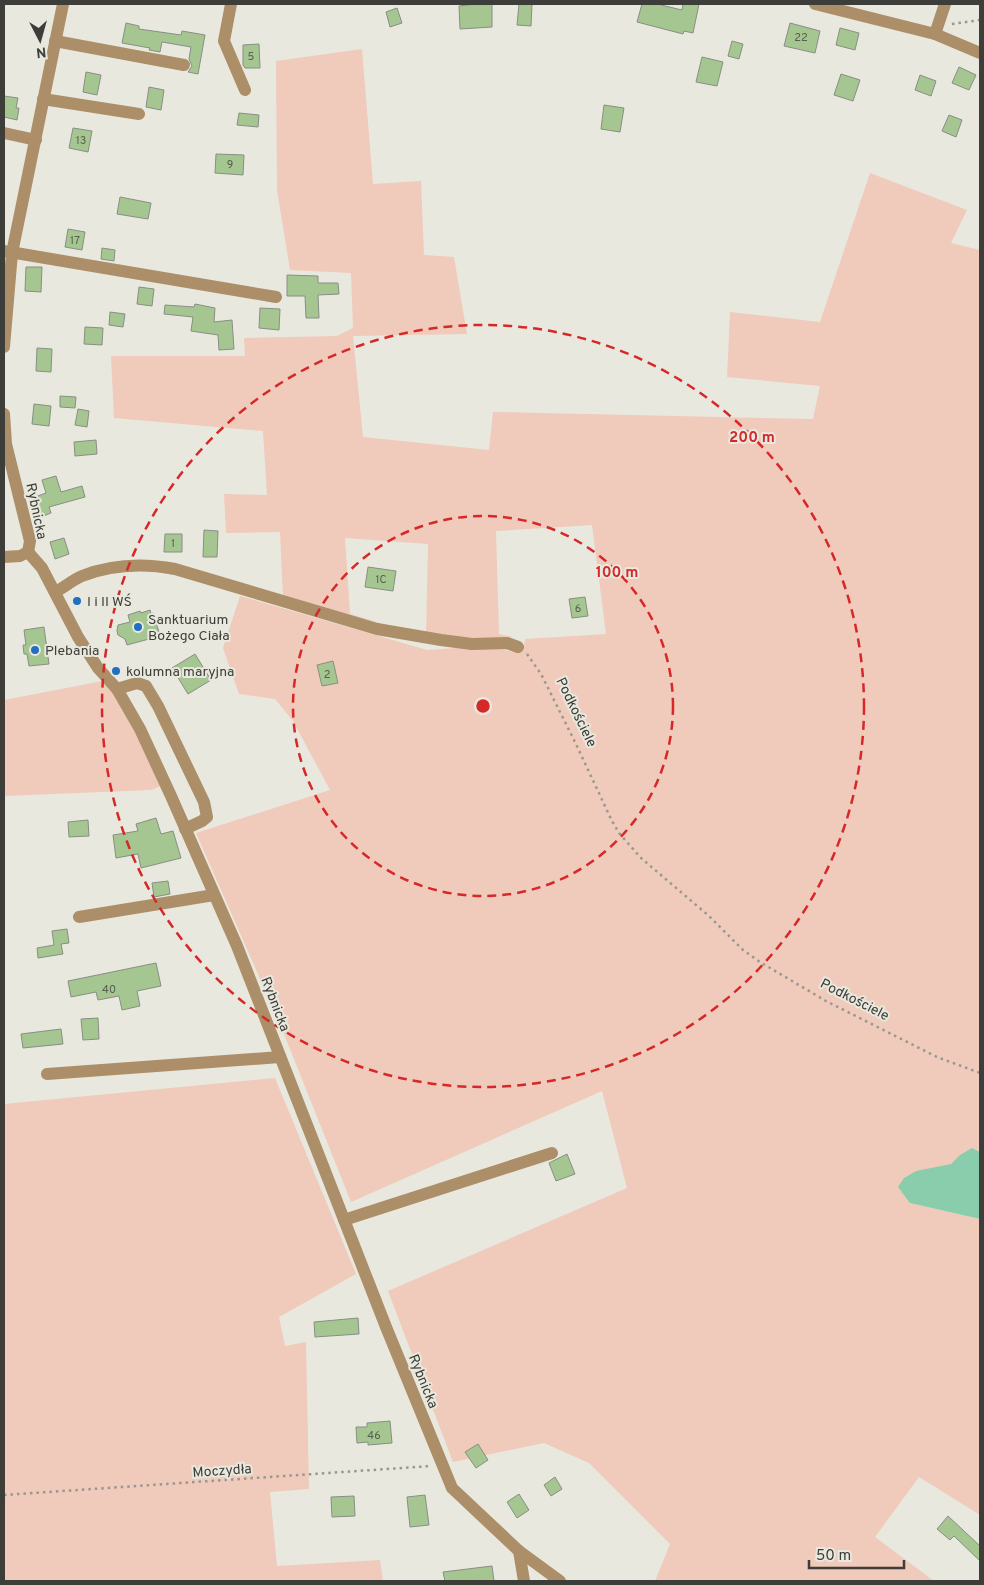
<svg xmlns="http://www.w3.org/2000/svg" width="984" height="1585" font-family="Overpass,sans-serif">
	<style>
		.green { fill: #f0caba }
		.water { fill: #8acdad }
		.building { fill: #a6c691; stroke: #888e85 }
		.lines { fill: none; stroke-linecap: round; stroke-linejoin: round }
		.path { stroke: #989890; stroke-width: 2.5; stroke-dasharray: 2.5 4; stroke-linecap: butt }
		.minor { stroke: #ac8e68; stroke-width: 12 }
		.ring { fill: none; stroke: #d62828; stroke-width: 2.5; stroke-dasharray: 9 6 }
		.poi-dot { fill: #216fbe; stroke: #e9e8de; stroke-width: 2 }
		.labels { text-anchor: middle; stroke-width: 4; stroke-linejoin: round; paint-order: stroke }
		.number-label { font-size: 11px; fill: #575f4f }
		.street-label { font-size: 14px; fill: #3d3d39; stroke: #e9e8de }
		.poi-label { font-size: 14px; fill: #3d3d39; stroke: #e9e8de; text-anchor: start }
		.centre { fill: #d62828; stroke: #e9e8de; stroke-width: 2.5 }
		.ring-label { font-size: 15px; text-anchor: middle; font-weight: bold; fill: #d62828; stroke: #e9e8de; stroke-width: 4; stroke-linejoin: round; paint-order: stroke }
	</style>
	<rect width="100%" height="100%" fill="#e9e8de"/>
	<!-- green -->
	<g class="green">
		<path d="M362,49L373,184L421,181L424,255L454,257L467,334L353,336L363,437L489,450L493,412L813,419L820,386L727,377L730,312L820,322L870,173L967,210L951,243L980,250V1152L978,1151L910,1203L980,1219V1515L919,1477L875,1537L934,1581H655L670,1544L589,1463L544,1443L453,1462L388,1291L627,1188L602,1091L351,1202L280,1024L196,833L330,790L293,721L275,699L239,694L223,648L240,596L427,650L485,646L514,652L524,646L525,639L606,634L592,525L496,531L499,634L512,637L503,639L426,636L428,544L345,538L350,614L391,626L283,597L280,532L226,533L224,494L267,495L263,431L114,418L111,356H245L244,338L337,336L353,328L351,273L290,270L277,190L276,61Z"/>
		<path d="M103,681L114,691L163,785L151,790L4,796V700Z"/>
		<path d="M275,1078L356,1274L279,1317L285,1346L306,1342L309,1489L270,1492L277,1566L380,1560L383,1581H4V1104Z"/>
	</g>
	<!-- water -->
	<path class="water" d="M972,1148L980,1152V1219L910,1203L898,1187L904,1178L916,1171L951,1164L960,1155Z"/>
	<!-- building -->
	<g class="building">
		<path d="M476,4H492V27L460,29L459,6Z"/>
		<path d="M519,4H532L531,26L517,25Z"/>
		<path d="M642,4H657L682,10L683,4H699L693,33L684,31L683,34L637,22Z"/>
		<path d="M397,8L402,23L390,27L386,12Z"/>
		<path d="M126,23L139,26V29L181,35L182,31L205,35L198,74L188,72L192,66L189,59L191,47L162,42L160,52L149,50L150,48L122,43Z"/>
		<path d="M790,23L820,31L815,53L784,46Z"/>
		<path d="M840,28L859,33L855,50L836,45Z"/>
		<path d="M732,41L743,44L739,59L728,56Z"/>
		<path d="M259,44L260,68H245L243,65V45Z"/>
		<path d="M702,57L723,62L717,86L696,82Z"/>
		<path d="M959,67L976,75L969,90L952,83Z"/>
		<path d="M86,72L101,75L97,95L83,92Z"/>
		<path d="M841,74L860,80L853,101L834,95Z"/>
		<path d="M920,75L936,81L931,96L915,90Z"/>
		<path d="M149,87L164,90L161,110L146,107Z"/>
		<path d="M4,96L18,98L16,108H19L17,120L4,117Z"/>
		<path d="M604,105L624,108L620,132L601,129Z"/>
		<path d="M239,113L259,115L258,127L237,125Z"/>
		<path d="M949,115L962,120L956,137L942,131Z"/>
		<path d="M73,128L92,131L88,152L69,148Z"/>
		<path d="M216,154L244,155L243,175L215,173Z"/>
		<path d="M120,197L151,203L148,219L117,214Z"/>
		<path d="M68,229L85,232L82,250L65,247Z"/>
		<path d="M102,248L115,250L114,261L101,259Z"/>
		<path d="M26,267H42L41,292L25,291Z"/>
		<path d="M287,275L318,276V283H338L339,294L318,295L319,318H306L305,296H287Z"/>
		<path d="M139,287L154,289L152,306L137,304Z"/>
		<path d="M195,304L215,308L214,322L232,320L234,349L219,350L218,335L191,331L193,317L164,314L165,305L194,307Z"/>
		<path d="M260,308L280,309L279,330L259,328Z"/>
		<path d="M110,312L125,314L123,327L109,325Z"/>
		<path d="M85,327L103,328L102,345L84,344Z"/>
		<path d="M37,348L52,349L51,372L36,371Z"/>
		<path d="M60,396L76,397L75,408L60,407Z"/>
		<path d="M34,404L51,406L49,426L32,424Z"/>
		<path d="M78,409L89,411L87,427L75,425Z"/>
		<path d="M96,440L97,454L75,456L74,442Z"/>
		<path d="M56,476L61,492L82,486L85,497L49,507L51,513L41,517L35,497L46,493L42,480Z"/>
		<path d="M204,530L218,531L217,557H203Z"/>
		<path d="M165,534H182V552H164Z"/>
		<path d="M64,538L69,554L55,559L50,542Z"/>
		<path d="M368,567L396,571L393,591L365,587Z"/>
		<path d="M585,597L588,616L572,618L569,599Z"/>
		<path d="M150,610L151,614L153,613L159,632L148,636L149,639L127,645L125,639L118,635L117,631L118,625L130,622L128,615L140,611L141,613Z"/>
		<path d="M44,627L49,664L29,666L27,654H24L23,645H26L24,630Z"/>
		<path d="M195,654L211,680L188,694L172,668Z"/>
		<path d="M333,661L338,683L322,686L317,665Z"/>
		<path d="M156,818L161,834L173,831L181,858L141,868L138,854L116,858L113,835L138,831L136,824Z"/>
		<path d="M88,820L89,836L69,837L68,822Z"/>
		<path d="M168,881L170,894L154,897L152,883Z"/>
		<path d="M67,929L69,943L61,944L63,954L38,958L37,948L54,945L52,931Z"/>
		<path d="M156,963L161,986L137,991L140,1006L122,1010L119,996L98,1000L96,992L71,997L68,981Z"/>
		<path d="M98,1018L99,1039L83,1040L81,1019Z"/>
		<path d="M61,1029L63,1044L23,1048L21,1034Z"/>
		<path d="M567,1154L575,1174L556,1181L549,1163Z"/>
		<path d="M358,1318L359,1334L315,1337L314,1322Z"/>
		<path d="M390,1421L392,1443L368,1445V1442L357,1443L356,1427H367V1423Z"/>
		<path d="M478,1444L488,1460L476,1468L465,1452Z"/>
		<path d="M555,1477L562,1489L551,1496L544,1485Z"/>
		<path d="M519,1494L529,1510L517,1518L507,1502Z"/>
		<path d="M425,1495L429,1525L410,1527L407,1497Z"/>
		<path d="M354,1496L355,1516L332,1517L331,1497Z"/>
		<path d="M948,1516L980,1546V1561L954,1536L950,1540L937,1529Z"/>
		<path d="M492,1566L494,1581H445L443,1572Z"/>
	</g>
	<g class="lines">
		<!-- path -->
		<g class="path">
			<path d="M952,24L980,20"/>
			<path d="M527,654L541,674L575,742L612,821L619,833L641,858L709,916L743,950L760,962L826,1001L937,1057L980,1073"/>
			<path d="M4,1495L431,1466"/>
		</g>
		<!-- minor -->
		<g class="minor">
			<path d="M231,4L224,41L245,90"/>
			<path d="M815,4L935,34L980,53"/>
			<path d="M935,34L945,4"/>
			<path d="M55,41L184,65"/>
			<path d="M43,99L139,114"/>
			<path d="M4,133L36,140"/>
			<path d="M4,251L276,297"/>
			<path d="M4,347L12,253L63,4"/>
			<path d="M4,414L6,444L30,541L28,552"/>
			<path d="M28,552L42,568L78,637L98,668L117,689L140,729L171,796L237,946L386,1327L452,1488L519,1551L560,1581"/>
			<path d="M4,557L20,556L28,552"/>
			<path d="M55,592C64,588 72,580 82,576C113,564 143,563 175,569L377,629L441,640L472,644L507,643L518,647"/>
			<path d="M117,689L137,683L146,686L158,706L204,802L207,817L202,821L185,829"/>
			<path d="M79,917L214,895"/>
			<path d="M47,1074L280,1057"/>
			<path d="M344,1220L552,1153"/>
			<path d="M519,1551L524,1581"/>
		</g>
	</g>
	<!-- distance rings -->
	<g class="ring">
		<circle cx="483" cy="706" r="190"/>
		<circle cx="483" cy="706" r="381"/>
	</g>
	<!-- markers -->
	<g class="poi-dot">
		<circle cx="77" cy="601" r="5"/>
		<circle cx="138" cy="627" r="5"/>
		<circle cx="35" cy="650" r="5"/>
		<circle cx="116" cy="671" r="5"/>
	</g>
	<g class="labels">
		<!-- number labels -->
		<g class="number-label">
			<text x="801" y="41">22</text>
			<text x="251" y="60">5</text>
			<text x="81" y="144">13</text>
			<text x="230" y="168">9</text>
			<text x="75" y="244">17</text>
			<text x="173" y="547">1</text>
			<text x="381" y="583">1C</text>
			<text x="578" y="612">6</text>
			<text x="327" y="678">2</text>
			<text x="109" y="993">40</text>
			<text x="374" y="1439">46</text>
		</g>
		<!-- street labels -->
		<g class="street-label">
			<text transform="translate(37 511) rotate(78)" y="5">Rybnicka</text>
			<text transform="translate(577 712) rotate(64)" y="5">Podkościele</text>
			<text transform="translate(855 999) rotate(27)" y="5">Podkościele</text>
			<text transform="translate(276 1004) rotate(69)" y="5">Rybnicka</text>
			<text transform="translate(424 1381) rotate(68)" y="5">Rybnicka</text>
			<text transform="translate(222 1470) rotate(-4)" y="5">Moczydła</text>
		</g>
		<!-- poi labels -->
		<g class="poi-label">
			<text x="87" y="606">I i II WŚ</text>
			<text x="148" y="624">Sanktuarium<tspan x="148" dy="16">Bożego Ciała</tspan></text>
			<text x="45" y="655">Plebania</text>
			<text x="126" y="676">kolumna maryjna</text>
		</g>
	</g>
	<circle cx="483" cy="706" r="8" class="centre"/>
	<g class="ring-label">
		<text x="752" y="442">200 m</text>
		<text x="617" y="577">100 m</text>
	</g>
	<!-- border -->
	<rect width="984" height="1585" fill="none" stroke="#3d3d39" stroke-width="10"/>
	<!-- north arrow -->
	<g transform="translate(40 40) rotate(174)" stroke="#e9e8de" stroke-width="4" paint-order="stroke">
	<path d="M0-4L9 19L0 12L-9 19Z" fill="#3d3d39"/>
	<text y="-8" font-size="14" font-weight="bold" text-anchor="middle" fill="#3d3d39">N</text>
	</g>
	<!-- scale -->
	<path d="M809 1560v8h95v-8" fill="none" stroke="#3d3d39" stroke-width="2.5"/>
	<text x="816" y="1560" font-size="15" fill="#3d3d39" stroke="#e9e8de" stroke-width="4" paint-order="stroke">50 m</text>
</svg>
